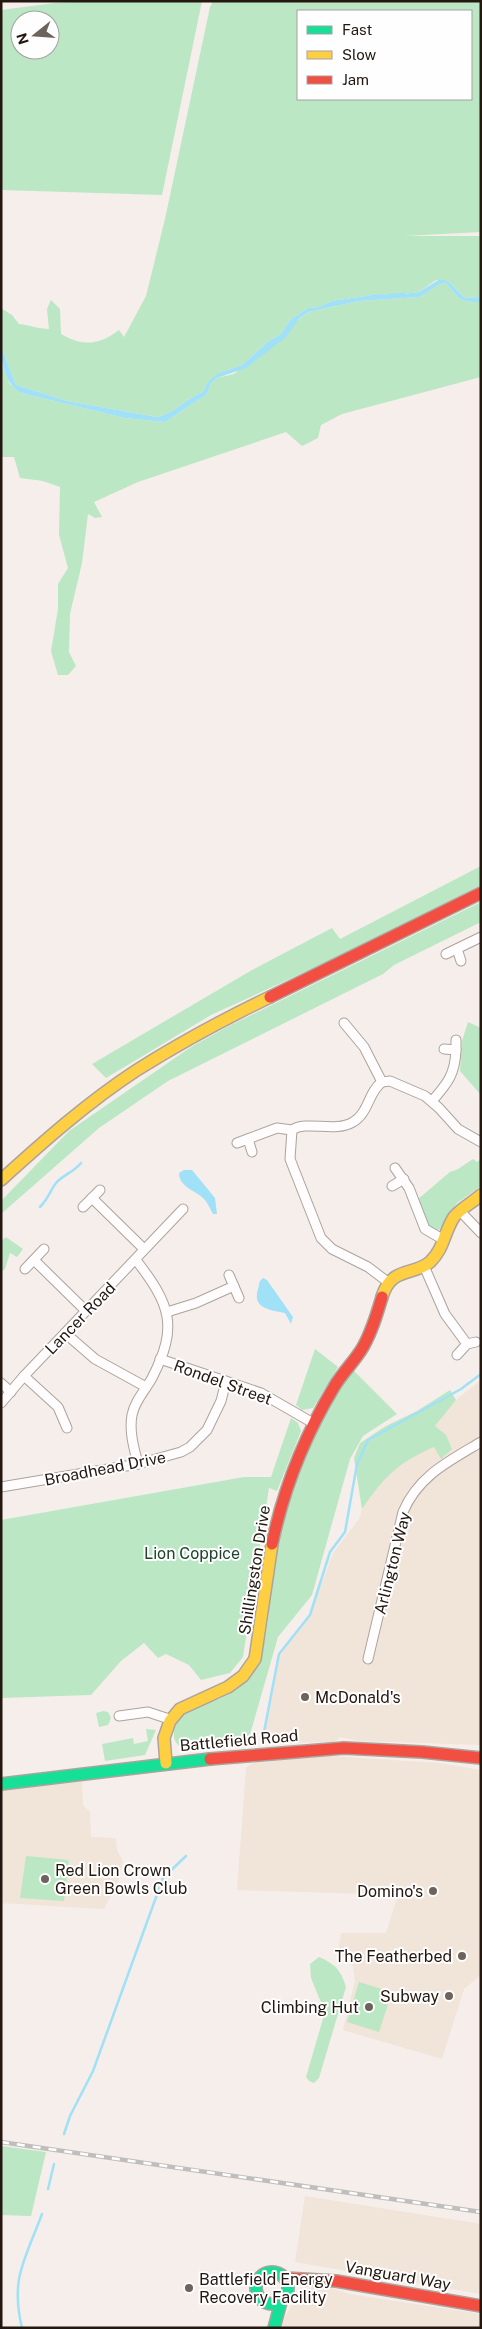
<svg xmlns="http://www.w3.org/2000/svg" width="482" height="2329" font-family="'Public Sans',sans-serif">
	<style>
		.commercial { fill: #f1e4d9 }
		.green { fill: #bbe7c5; fill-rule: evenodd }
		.water { fill: #a0e1f8 }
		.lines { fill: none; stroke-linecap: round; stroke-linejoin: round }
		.stream { stroke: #a0e1f8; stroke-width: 2.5 }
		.street-casing { stroke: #aca39d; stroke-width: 11 }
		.fast-casing { stroke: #aca39d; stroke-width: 14 }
		.slow-casing { stroke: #aca39d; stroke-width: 14 }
		.jam-casing { stroke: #aca39d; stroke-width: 14 }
		.street { stroke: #fefcfc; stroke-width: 9 }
		.fast { stroke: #16e098; stroke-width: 11 }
		.slow { stroke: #ffcf43; stroke-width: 11 }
		.jam { stroke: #f24e42; stroke-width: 11 }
		.rail-casing { stroke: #c0bebc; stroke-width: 4.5 }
		.rail { stroke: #fefefe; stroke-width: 2.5; stroke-dasharray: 8; stroke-linecap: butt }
		.poi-dot { fill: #6d625c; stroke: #fefefe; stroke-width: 2 }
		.labels { text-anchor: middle; stroke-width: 4; stroke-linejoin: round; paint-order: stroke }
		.street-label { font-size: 16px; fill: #231710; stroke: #fefefe }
		.park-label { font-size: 16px; fill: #1e452c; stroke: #fefefe }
		.poi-label { font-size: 16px; fill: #231710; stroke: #fefefe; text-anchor: end }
	</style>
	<rect width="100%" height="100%" fill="#f6eeea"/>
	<!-- commercial -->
	<g class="commercial">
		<path d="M481,1380V1745L361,1741L340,1737L334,1742L263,1743L279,1654L310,1615L333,1553L359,1519L362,1509L372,1493L393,1469L417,1454L434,1447L446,1435L435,1426L456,1400Z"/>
		<path d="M328,1756L439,1763L481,1770V1975L464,1989L442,2059L343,2030L355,1981L353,1966L338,1954L341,1933H386L398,1895L237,1890L246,1768L252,1763Z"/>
		<path d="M82,1782L83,1805L90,1812L91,1837L116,1838L117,1850L123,1861L120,1877L104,1909L1,1903V1789Z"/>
		<path d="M305,2196L481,2224V2294L295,2262Z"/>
		<path d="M324,2285L349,2294L481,2314V2328H282L285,2317L300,2291Z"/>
	</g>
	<!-- green -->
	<g class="green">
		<path d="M95,1H202L162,195L1,190V10L55,3ZM20,20H50V50H20Z"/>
		<path d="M213,1H481V232L404,236H481V297L465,298L449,282L436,280L419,292L396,295L378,294L332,301L320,307L308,308L290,320L281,334L269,341L242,365L228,370L207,383L203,392C186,398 175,413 157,417L67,401L16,385L1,346V308L12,315L19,324C30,325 38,329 49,329L47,309L51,300L60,309L61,334C83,347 99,345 119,330L124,337L146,296L165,219L210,7ZM298,11H471V99H298Z"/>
		<path d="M446,283C459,298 459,303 481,302V377L342,414L321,425L318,438L302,446L286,432L138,482L94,502L102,517L95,518L88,514L82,563L70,614L69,652L76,666L68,675H58L51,651L58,609V584L68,568L59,535L60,487L43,481L20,478L14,457H1V363L10,384L21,393L125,418L165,422L207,394L210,385L217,378L234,374L308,312L359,301L419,297C429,293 435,284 446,283Z"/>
		<path d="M481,866V885L340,956L211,1015L106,1078L92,1064L252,970L332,928L340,939Z"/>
		<path d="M481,902V922L394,965L383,974L168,1081L99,1128L1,1214V1201L69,1131L191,1047L227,1027Z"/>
		<path d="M468,1022L481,1028V1095L460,1071L462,1041Z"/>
		<path d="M473,1159L477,1162L481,1159V1186L457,1203L439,1230L429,1229L417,1200L450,1172L458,1169Z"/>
		<path d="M6,1237L23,1249L17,1257L10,1253L5,1269L1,1272V1241Z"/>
		<path d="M315,1349L338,1367L313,1408L302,1410L296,1405Z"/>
		<path d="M352,1369L397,1414L363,1436L350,1459L312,1595L278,1637L247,1745C231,1747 172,1761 174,1734C174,1727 177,1722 181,1717C191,1707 206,1704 219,1699C249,1686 258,1669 265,1639C267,1626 270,1614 269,1601C273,1570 275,1536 284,1506C300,1458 324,1411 352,1369Z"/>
		<path d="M450,1390L456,1400L435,1426L446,1435L452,1449L441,1459L434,1447C397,1463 384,1477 362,1509L354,1458L360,1443L386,1426L417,1411Z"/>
		<path d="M291,1418L298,1423L301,1431L277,1491L269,1488L243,1657L230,1673L201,1680L189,1665L166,1654L158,1658L144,1643L121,1661L91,1695L1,1698V1520L244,1477H271Z"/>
		<path d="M103,1711L108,1712L111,1718L108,1725L99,1727L96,1713Z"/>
		<path d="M146,1729L156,1730L145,1755L105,1761L102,1744L133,1738L134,1744L148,1741Z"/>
		<path d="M26,1856L69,1860L64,1901L20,1898Z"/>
		<path d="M319,1957C335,1964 341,1970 346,1987L319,2078L314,2083L309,2081L306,2077L325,2012L311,1978L310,1964Z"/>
		<path d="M359,1982L392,1992L379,2032L347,2022Z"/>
		<path d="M1,2146L46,2152L31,2216L1,2215Z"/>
	</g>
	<!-- water -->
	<g class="water">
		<path d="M440,279L449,282L465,298L481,297V302C459,303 459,298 446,283C435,284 429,293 419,297L359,301L308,312L299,319L285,338L246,368L217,378L210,385L207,394L165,422L125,418L21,393C5,383 1,364 1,346L16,385L67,401L157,417C175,413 186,398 203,392L207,383L217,374L242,365L269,341L281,334L290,320L308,308L319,307L332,301L378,294L396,295L419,292Z"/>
		<path d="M184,1170H192L215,1198L217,1214H213C211,1210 208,1204 205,1200C198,1191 179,1188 179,1173Z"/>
		<path d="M263,1278L267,1280L293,1317L291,1324L285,1313C269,1310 252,1308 258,1289C260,1283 258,1282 263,1278Z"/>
	</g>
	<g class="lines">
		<!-- stream -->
		<g class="stream">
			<path d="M389,295L404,294"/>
			<path d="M40,1207C48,1199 50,1191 56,1183C63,1175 74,1172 81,1163"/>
			<path d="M264,1732L279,1654L310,1615L330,1552L345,1532L357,1464L368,1440L461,1389L481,1374"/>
			<path d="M64,2134L70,2116L93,2071L163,1878L186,1856"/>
			<path d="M48,2189L54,2164"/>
			<path d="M22,2328C10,2278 25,2260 42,2214"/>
		</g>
		<defs>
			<g id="street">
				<path d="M457,949L461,961"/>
				<path d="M446,954L481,937"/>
				<path d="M344,1023L364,1047L382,1082L390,1081L425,1096L439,1108L458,1129L481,1142"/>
				<path d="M444,1049L456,1050V1040"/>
				<path d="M382,1082C368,1092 369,1113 353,1122C335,1133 307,1120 292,1130L290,1159L321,1238L332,1249L368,1267L389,1283"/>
				<path d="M432,1101C448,1083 455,1074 456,1050"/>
				<path d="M248,1139L252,1152"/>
				<path d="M237,1143L277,1128L292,1130"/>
				<path d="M395,1168L409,1188L425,1229L444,1240"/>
				<path d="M392,1186L404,1179"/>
				<path d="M92,1198L144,1249"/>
				<path d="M83,1207L100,1190"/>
				<path d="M460,1211L481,1233"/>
				<path d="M34,1260L86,1311"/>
				<path d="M136,1260C170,1304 179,1326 152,1378C145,1391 135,1400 132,1415C129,1432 134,1448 138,1464"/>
				<path d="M424,1266L445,1314L467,1344"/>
				<path d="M25,1269L44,1249"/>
				<path d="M229,1275L239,1298"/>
				<path d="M167,1312L196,1303L234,1286"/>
				<path d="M65,1333L95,1359L146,1387"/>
				<path d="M457,1355L467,1344L476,1342"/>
				<path d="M160,1359L261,1393L313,1423"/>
				<path d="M24,1376L58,1407L67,1428"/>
				<path d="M1,1383L11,1392"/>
				<path d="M1,1403L24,1376L183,1209"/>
				<path d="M1,1487L138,1464L181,1452L190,1447L207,1430L221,1401L226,1381"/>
				<path d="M368,1659L403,1512C418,1476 449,1461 481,1442"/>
				<path d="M119,1716L148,1712L169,1719"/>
			</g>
			<g id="fast">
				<path d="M1,1784L210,1759"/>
				<circle cx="272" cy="2288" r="16"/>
				<path d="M274,2328L281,2302"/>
			</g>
			<g id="slow">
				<path d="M1,1180C44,1141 88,1102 137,1070C180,1043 224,1019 270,997"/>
				<path d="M382,1297C391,1266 414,1276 430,1262C444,1249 444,1232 454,1217C460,1209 473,1202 481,1195"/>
				<path d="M166,1763L164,1738L170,1721L180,1709L228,1687L243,1676L255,1659L272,1544"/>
			</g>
			<g id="jam">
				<path d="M270,997L481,893"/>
				<path d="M272,1544C284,1487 304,1437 334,1387C342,1373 355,1361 363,1347C372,1331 377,1314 382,1297"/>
				<path d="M210,1759L344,1748L422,1752L481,1758"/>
				<path d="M285,2278L336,2281L481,2306"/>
			</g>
		</defs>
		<!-- street casing -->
		<use href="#street" class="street-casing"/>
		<!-- fast casing -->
		<use href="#fast" class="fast-casing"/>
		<!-- slow casing -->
		<use href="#slow" class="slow-casing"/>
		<!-- jam casing -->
		<use href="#jam" class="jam-casing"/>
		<!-- street -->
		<use href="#street" class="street"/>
		<!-- fast -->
		<use href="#fast" class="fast"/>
		<!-- slow -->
		<use href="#slow" class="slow"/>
		<!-- jam -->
		<use href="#jam" class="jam"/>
		<defs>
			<path id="rail" d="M1,2142L481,2212"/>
		</defs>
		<!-- rail casing -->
		<use href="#rail" class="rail-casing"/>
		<!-- rail -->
		<use href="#rail" class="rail"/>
	</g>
	<!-- markers -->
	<g class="poi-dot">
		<circle cx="305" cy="1697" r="5"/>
		<circle cx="45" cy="1879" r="5"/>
		<circle cx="433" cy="1891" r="5"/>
		<circle cx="462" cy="1956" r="5"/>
		<circle cx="449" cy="1996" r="5"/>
		<circle cx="369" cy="2007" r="5"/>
		<circle cx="189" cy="2288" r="5"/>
	</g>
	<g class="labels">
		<!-- street labels -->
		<g class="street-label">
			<text transform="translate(80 1318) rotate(-46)" y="6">Lancer Road</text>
			<text transform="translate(223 1382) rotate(20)" y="6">Rondel Street</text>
			<text transform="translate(105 1468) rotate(-11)" y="6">Broadhead Drive</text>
			<text transform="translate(392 1563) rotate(-76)" y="6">Arlington Way</text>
			<text transform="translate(254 1570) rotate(-81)" y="6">Shillingston Drive</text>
			<text transform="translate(239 1740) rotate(-5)" y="6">Battlefield Road</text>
			<text transform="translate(398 2275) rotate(10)" y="6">Vanguard Way</text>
		</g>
		<!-- park labels -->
		<g class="park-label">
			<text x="192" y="1559">Lion Coppice</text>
		</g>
		<!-- poi labels -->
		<g class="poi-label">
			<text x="315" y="1703" text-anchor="start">McDonald's</text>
			<text x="55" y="1876" text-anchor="start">Red Lion Crown<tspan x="55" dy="18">Green Bowls Club</tspan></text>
			<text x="423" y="1897">Domino's</text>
			<text x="452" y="1962">The Featherbed</text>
			<text x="439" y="2002">Subway</text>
			<text x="359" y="2013">Climbing Hut</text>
			<text x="199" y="2285" text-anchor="start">Battlefield Energy<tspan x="199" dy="18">Recovery Facility</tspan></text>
		</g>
	</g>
	<!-- border -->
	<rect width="482" height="2329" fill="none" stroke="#231710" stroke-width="5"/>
	<!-- legend -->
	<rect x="297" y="10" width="175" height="90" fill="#fefefe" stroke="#a6a29f"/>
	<rect x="307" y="26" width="25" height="8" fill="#16e098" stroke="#a6a29f"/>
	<text x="342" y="35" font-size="15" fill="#231710">Fast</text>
	<rect x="307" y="51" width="25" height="8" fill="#ffcf43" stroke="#a6a29f"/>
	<text x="342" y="60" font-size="15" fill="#231710">Slow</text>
	<rect x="307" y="76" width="25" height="8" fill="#f24e42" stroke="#a6a29f"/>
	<text x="342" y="85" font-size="15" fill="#231710">Jam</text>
	<!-- north arrow -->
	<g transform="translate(35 35) rotate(253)"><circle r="24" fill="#fefefe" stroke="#a6a29f"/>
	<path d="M0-4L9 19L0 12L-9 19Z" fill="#6d625c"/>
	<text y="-8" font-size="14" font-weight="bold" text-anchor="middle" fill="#231710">N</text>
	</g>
</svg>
